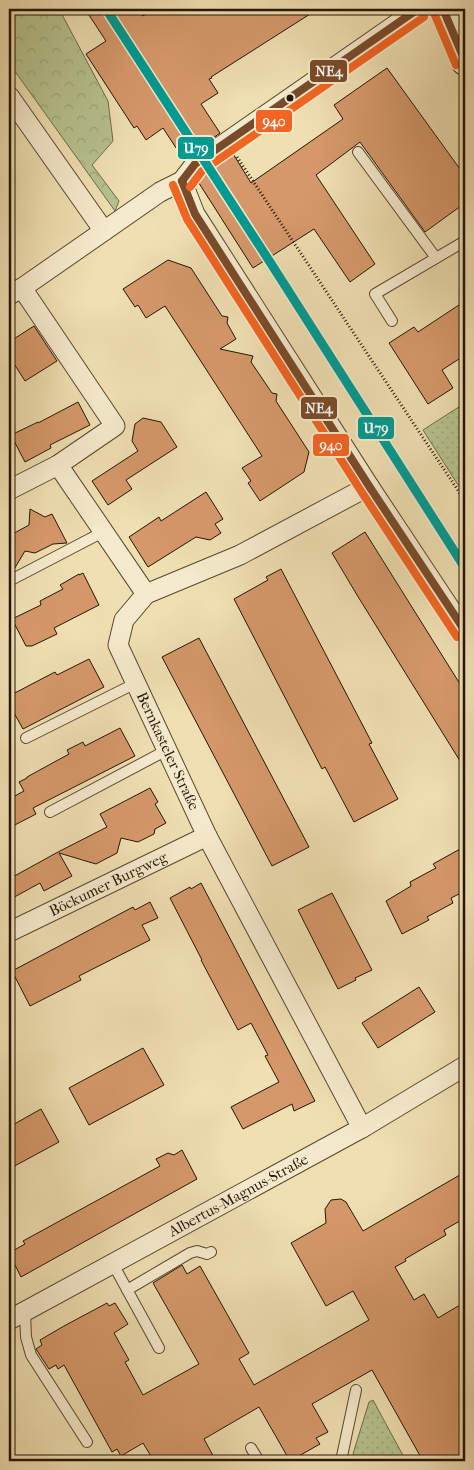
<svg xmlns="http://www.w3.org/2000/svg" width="474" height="1470" font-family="'IM FELL French Canon',serif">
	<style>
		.grass { fill: url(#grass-dots); stroke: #6e6c49 }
		.forest { fill: url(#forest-crowns); stroke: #6e6c49 }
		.building { fill: #d5986a; stroke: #251504 }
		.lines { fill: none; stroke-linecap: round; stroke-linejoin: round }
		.lane-casing { stroke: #58482f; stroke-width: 12 }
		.street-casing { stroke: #58482f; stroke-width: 21 }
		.secondary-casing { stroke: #251504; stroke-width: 30 }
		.path { stroke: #251504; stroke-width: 3; stroke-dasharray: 1 2.5; stroke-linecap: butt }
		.lane { stroke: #f5eacc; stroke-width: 10 }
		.street { stroke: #f5eacc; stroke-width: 19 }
		.secondary { stroke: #f5eacc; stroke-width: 28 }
		.bus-1-casing { stroke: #f5eacc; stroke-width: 11 }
		.bus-2-casing { stroke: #f5eacc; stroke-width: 11 }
		.bus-1 { stroke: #7a4b2a; stroke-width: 8 }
		.bus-2 { stroke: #f26522; stroke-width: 8 }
		.metro-1-casing { stroke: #f5eacc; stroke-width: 12 }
		.metro-1 { stroke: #009a93; stroke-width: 9 }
		.bus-dot { fill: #251504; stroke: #f5eacc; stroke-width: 2 }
		.labels { text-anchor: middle; stroke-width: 4.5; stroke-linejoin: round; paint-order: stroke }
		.street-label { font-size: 15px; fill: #251504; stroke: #f5eacc }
		.line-badge { stroke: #f5eacc; stroke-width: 2 }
		.badge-label { font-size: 14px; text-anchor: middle; font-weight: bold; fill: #fff }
	</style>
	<defs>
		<pattern id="grass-dots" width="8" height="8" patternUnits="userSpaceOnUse" patternTransform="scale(1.25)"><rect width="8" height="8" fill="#b6c28e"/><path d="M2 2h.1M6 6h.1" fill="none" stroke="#9ca679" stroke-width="1.8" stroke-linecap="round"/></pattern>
		<pattern id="forest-crowns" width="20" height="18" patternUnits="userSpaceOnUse" patternTransform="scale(1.25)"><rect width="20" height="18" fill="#b6c28e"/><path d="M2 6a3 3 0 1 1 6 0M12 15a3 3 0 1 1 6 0" fill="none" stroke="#9ca679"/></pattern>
	</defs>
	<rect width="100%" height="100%" fill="#efdfb1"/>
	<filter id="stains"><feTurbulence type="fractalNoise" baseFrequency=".004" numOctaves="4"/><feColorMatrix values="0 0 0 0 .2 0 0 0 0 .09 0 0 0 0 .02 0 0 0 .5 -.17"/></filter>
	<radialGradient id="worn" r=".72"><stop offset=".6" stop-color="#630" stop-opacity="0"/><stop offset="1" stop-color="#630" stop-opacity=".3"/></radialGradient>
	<!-- grass -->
	<g class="grass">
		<path d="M465,403V496L423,430Z"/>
		<path d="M373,1400L406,1461H357L353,1454L369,1402Z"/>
	</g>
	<!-- forest -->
	<path class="forest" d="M9,9H59L108,101L113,141L92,165L119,201L115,211L9,63Z"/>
	<!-- building -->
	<g class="building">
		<path d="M85,9H138L143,16L154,9H318L211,77L212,78L209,79L218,93L201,104L220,133L189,155L184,160L163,128L146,140L137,126L134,128L86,54L106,41Z"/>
		<path d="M387,68L465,176V203L425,232L360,142L316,175L375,264L350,282L314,229L253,268L197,180L203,172L232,152L251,183L343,119L334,105Z"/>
		<path d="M168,260L191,268L222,316L228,317L227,323L236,339L220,349L253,356L251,362L272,393L277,394L276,401L309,452L304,472L260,501L248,483L251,481L242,468L262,456L182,332L165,306L146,318L138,305L135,307L123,289Z"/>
		<path d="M465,301V355L442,370L453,388L428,404L389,343L414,327L418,332Z"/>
		<path d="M34,326L57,361L25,381L9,356V342Z"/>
		<path d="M78,402L90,425L50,445L51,448L25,462L11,435L38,422V423Z"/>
		<path d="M143,418L161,422L177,447L126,480L132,489L108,505L92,481L138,451L132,441L135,424Z"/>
		<path d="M206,492L223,519L215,524L221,533L210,540L196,537L148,567L129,537L159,517L161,521Z"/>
		<path d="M30,509L45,517L52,514L67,543L53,544L35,553L25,551L13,571L9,573V536L29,525Z"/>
		<path d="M365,532L465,692V769L357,595L332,553Z"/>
		<path d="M281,569L372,743L369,744L398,799L354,822L325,767L322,769L234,599L268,580L266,577Z"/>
		<path d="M83,573L99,605L54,628L57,634L32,646H26L12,619L41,605L40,601L63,589L60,585L79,574V575Z"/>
		<path d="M199,638L309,847L272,866L162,657Z"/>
		<path d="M89,659L104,687L23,729L9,704V696L55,672L57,675Z"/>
		<path d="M120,728L135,756L33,808L36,814L9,828V799L24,791L19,782L27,778V777L69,754L67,750L83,742L85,746Z"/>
		<path d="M150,788L158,802L155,804L166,823L155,829L154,834L138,842L121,838L117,853L96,864L59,853L72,876L44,891L40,883L9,900V879L58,852L107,827L100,814Z"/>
		<path d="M460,849L465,861V891L451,898L453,903L427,917L429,920L402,934L386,901L411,886L410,882L436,868L433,864Z"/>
		<path d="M201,883L315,1101L294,1111L292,1104L243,1129L231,1107L279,1082L265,1056L268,1055L251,1023L238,1030L201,960H202L170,898L190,887L191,889Z"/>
		<path d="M332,893L372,970L355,978L356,980L338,989L298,910Z"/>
		<path d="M150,902L158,918L142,925L150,940L79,976L81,980L30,1006L12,971L133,907L135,910Z"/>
		<path d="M419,987L435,1012L378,1048L362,1023Z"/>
		<path d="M143,1048L164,1085L89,1125L69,1088Z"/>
		<path d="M41,1109L59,1142L9,1169V1127Z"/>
		<path d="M182,1150L197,1179L21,1277L9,1253L25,1244L23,1241L160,1166L156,1159L168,1153L174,1155Z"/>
		<path d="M465,1172V1218L444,1230L446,1235L405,1259L406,1261L395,1267L414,1300L424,1294L438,1318L465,1302V1461H423L372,1370L312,1404L328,1432L316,1438L320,1444L290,1461L259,1407L204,1439L216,1461H154L143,1443L121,1456L117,1449L112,1452L64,1365L58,1369L56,1365L49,1369L36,1349L42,1345L40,1340L64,1326L107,1303L109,1306L115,1303L128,1324L114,1333L129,1360L125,1362L143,1395L199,1364L153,1283L182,1265L187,1274L200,1266L249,1353L239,1359L254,1385L369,1320L353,1291L326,1306L291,1243L326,1223L325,1209L331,1200L341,1199L346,1202L363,1231Z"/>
	</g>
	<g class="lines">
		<defs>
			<g id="lane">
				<path d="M358,152L436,258"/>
				<path d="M392,321L375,294L465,241"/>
				<path d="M9,581L103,532"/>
				<path d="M26,738L136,683"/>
				<path d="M50,812L167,750"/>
				<path d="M113,1264L159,1348"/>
				<path d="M127,1290L190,1253L197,1251L207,1254L211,1252"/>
				<path d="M25,1313L26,1337L31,1355L87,1442"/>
				<path d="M251,1448L259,1461"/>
				<path d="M341,1461L356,1390"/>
			</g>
			<g id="street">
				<path d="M9,96L104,231"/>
				<path d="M182,181L195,214L369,486L465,631"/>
				<path d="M9,295L22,288L160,192L182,181L195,164L418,9"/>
				<path d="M58,465L146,594"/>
				<path d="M9,490L58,465L115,426L22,288"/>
				<path id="s1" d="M9,932L207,836"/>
				<path d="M362,1128L207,836L118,645L124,620L146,594L240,555L369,486"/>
				<path id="s2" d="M9,1320L362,1128L465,1066"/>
			</g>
			<path id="secondary" d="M443,9L465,61"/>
		</defs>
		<!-- lane casing -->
		<use href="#lane" class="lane-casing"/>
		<!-- street casing -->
		<use href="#street" class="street-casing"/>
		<!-- secondary casing -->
		<use href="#secondary" class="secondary-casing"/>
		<!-- path -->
		<path class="path" d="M237,157L465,501"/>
		<!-- lane -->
		<use href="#lane" class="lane"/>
		<!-- street -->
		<use href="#street" class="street"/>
		<!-- secondary -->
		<use href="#secondary" class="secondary"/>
		<defs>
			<g id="bus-1">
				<path d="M443,9L465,61"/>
				<path d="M182,181L195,214L369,486L465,631"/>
				<path d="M182,181L195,164L418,9"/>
			</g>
			<g id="bus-2">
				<path d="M434,13L456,65"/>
				<path d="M173,185L187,219L361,491L457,637"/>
				<path d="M190,187L202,171L424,17"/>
			</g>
		</defs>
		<!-- bus-1 casing -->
		<use href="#bus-1" class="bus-1-casing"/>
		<!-- bus-2 casing -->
		<use href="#bus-2" class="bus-2-casing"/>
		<!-- bus-1 -->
		<use href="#bus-1" class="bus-1"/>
		<!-- bus-2 -->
		<use href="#bus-2" class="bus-2"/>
		<defs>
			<path id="metro-1" d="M106,9L270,262L465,568"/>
		</defs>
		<!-- metro-1 casing -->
		<use href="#metro-1" class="metro-1-casing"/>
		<!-- metro-1 -->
		<use href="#metro-1" class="metro-1"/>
	</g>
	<!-- markers -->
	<circle class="bus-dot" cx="290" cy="98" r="4.5"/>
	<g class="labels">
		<!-- street labels -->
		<g class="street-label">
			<text transform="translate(168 751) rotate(65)" y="5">Bernkasteler Straße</text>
			<text dy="5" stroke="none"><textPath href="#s1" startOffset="110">Böckumer Burgweg</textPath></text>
			<text dy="5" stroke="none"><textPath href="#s2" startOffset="261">Albertus-Magnus-Straße</textPath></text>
		</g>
	</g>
	<g class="line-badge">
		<rect x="309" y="59" width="39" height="24" rx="5" fill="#7a4b2a"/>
		<rect x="255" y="109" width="38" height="24" rx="5" fill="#f26522"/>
		<rect x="177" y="136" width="38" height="24" rx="5" fill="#009a93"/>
		<rect x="300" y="396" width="38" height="24" rx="5" fill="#7a4b2a"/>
		<rect x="357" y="416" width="38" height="24" rx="5" fill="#009a93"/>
		<rect x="312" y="433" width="38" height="24" rx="5" fill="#f26522"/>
	</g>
	<g class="badge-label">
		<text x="329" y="76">NE4</text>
		<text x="274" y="126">940</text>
		<text x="196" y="153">U79</text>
		<text x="319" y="413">NE4</text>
		<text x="376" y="433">U79</text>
		<text x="331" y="450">940</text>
	</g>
	<!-- margin -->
	<rect width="474" height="1470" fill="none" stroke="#efdfb1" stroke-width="30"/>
	<rect x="10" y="10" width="454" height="1450" fill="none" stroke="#251504" stroke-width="2.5"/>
	<rect x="15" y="15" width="444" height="1440" fill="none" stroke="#251504"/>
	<rect width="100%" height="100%" filter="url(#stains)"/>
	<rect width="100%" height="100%" fill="url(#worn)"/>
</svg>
